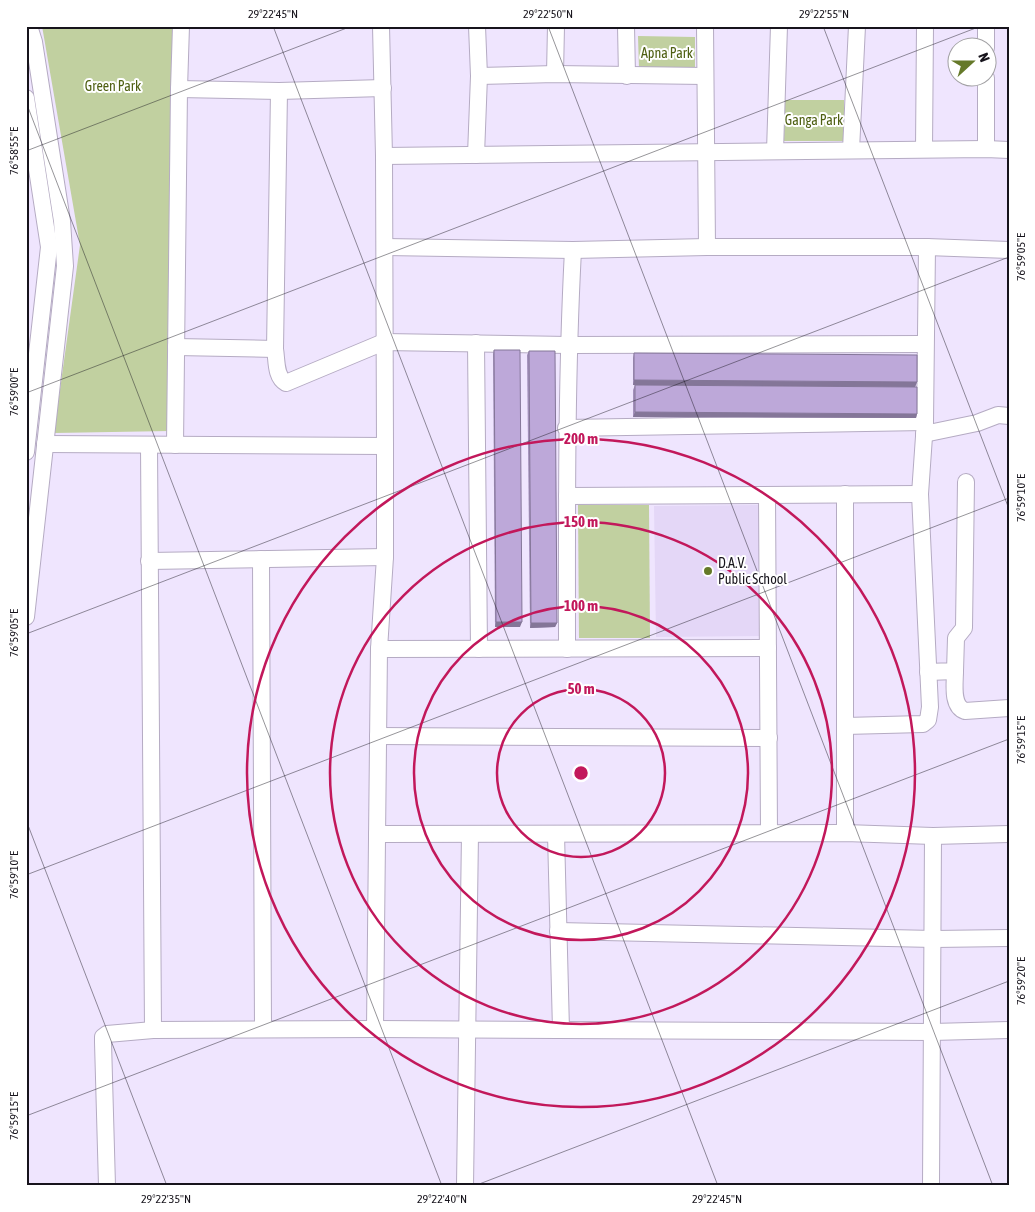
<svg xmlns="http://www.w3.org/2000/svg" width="1035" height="1212" font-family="'Asap Condensed',sans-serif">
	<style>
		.built { fill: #e4d7f7 }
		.green { fill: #c1d0a0 }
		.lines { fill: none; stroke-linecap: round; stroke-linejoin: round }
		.minor-casing { stroke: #b5abc3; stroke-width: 18 }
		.minor { stroke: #fff; stroke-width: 16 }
		.wall { fill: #a390bb }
		.shaded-wall { fill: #847698 }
		.building { fill: #bda8d9; stroke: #847698 }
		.ticks { fill: none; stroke: #17141c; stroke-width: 1; stroke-opacity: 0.45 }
		.ring { fill: none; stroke: #c2185b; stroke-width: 2.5 }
		.poi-dot { fill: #657929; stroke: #fff; stroke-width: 2 }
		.labels { text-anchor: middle; stroke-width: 4; stroke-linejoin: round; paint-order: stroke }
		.park-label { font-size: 14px; fill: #4e5f11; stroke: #fff }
		.poi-label { font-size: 14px; fill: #17141c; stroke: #fff; text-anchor: start }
		.centre { fill: #c2185b; stroke: #fff; stroke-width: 2.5 }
		.ring-label { font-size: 15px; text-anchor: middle; font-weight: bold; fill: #c2185b; stroke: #fff; stroke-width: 4; stroke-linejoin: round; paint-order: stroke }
		.neatline { fill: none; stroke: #17141c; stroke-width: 2 }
		.ticks-label { font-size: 12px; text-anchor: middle; fill: #17141c }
	</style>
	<rect width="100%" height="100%" fill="#efe5fe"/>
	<!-- built -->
	<path class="built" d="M759,505L761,636L656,637L654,506Z"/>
	<!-- green -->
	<g class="green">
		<path d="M42,26H173L170,431L54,433L80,245Z"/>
		<path d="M638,36L695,37V70L639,69Z"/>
		<path d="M785,100H844V141H784Z"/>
		<path d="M578,505H649L650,638H579Z"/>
	</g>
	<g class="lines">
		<defs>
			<g id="minor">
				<path d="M626,26L627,76"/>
				<path d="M705,26L707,247"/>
				<path d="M986,48V26"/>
				<path d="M555,74L556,26"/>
				<path d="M479,76L555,74L705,76"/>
				<path d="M179,89L279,91L383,88"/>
				<path d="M279,91L275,349C277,360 275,377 286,383L384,342L568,345L925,344"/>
				<path d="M26,98L49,247L26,452"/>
				<path d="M924,149L925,26"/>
				<path d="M986,149V78"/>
				<path d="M851,150L857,26"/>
				<path d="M775,151L779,26"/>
				<path d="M476,155L479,76L477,26"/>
				<path d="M384,156L986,149L1009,150"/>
				<path d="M385,247L573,250L707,247H927L1009,250"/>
				<path d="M476,343L479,649"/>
				<path d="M176,347L275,349"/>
				<path d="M566,428L925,422"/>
				<path d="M924,434L977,423L998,415L1009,416"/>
				<path d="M45,444L385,446"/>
				<path d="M149,445L153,1030"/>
				<path d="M175,445L179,89L181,26"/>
				<path d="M767,495L769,833"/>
				<path d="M567,496L920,494"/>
				<path d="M261,559L263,1029"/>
				<path d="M149,561L385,557"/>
				<path d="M26,617L65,266L62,221L34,42L29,26"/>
				<path d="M379,649L768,648"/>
				<path d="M567,649C567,516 566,383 573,250"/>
				<path d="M955,671C955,683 951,706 965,711L1009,708"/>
				<path d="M928,672L955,671L956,638L964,628L966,482"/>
				<path d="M845,726L923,724L928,720L930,707L920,494L925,422L927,247"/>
				<path d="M378,736L769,738"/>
				<path d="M845,833V494"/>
				<path d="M377,834L845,833L933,836L1009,834"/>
				<path d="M556,834L561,1030"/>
				<path d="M558,931L934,939L1009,938"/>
				<path d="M375,1029L379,649L385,557V446L384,156L381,26"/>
				<path d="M107,1186L103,1042V1037L107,1034L153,1030L375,1029L932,1032L1009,1030"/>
				<path d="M465,1186L470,834"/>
				<path d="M931,1186L933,836"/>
			</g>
		</defs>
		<!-- minor casing -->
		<use href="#minor" class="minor-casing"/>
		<!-- minor -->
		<use href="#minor" class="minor"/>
	</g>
	<!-- wall -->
	<g class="wall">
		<path d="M494,350L520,627H495L493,354Z"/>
		<path d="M529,351L557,623L555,627L530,628L527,355Z"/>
		<path d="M634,353L917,382L915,387L633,385V358Z"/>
		<path d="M635,385L917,414L916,418L633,417V390Z"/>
	</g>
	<!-- shaded-wall -->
	<g class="shaded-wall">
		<path d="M634,380L917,382L915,387L633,385Z"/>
		<path d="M635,412L917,414L916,418L633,417Z"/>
		<path d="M496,622H522L520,627H495Z"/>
		<path d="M531,623H557L555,627L530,628Z"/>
	</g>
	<!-- building -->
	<g class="building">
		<path d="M494,350H520L522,622H496Z"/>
		<path d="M529,351H555L557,623H531Z"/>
		<path d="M634,353L917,355V382L634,380Z"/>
		<path d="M635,385L917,387V414L635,412Z"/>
	</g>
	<!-- ticks -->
	<path class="ticks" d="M273,26L718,1186M548,26L993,1186M823,26L1009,509M26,102L442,1186M26,151L352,26M26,393L981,26M26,634L1009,257M26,820L167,1186M26,875L1009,498M26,1116L1009,739M474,1186L1009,981"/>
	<!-- distance rings -->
	<g class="ring">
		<circle cx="581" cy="773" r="84"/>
		<circle cx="581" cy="773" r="167"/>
		<circle cx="581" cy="773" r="251"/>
		<circle cx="581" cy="773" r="334"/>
	</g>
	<!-- markers -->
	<circle class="poi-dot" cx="708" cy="571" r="5"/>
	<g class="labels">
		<!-- park labels -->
		<g class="park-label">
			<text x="667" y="58">Apna Park</text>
			<text x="113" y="91">Green Park</text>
			<text x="814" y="125">Ganga Park</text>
		</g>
		<!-- poi labels -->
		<g class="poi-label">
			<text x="718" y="568">D.A.V.<tspan x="718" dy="16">Public School</tspan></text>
		</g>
	</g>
	<circle cx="581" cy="773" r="8" class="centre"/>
	<g class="ring-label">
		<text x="581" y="444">200 m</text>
		<text x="581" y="527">150 m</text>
		<text x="581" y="611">100 m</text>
		<text x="581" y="694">50 m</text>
	</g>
	<!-- border -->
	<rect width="1035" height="1212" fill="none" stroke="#ffffff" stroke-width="55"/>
	<!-- north arrow -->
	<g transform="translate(972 62) rotate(69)"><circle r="24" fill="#ffffff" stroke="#a2a1a4"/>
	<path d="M0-4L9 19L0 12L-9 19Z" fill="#657929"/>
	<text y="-8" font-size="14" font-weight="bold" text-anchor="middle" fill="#17141c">N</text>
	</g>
	<rect x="28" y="28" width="980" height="1156" class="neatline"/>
	<g class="ticks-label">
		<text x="273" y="18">29°22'45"N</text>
		<text x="548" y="18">29°22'50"N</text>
		<text x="824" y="18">29°22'55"N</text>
		<text transform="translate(14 151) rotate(-90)" y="4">76°58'55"E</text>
		<text transform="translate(1021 257) rotate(-90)" y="4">76°59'05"E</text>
		<text transform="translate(14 392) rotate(-90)" y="4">76°59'00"E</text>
		<text transform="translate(1021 498) rotate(-90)" y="4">76°59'10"E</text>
		<text transform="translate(14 633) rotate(-90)" y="4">76°59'05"E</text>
		<text transform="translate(1021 740) rotate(-90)" y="4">76°59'15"E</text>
		<text transform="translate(14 875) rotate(-90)" y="4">76°59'10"E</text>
		<text transform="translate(1021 981) rotate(-90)" y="4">76°59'20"E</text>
		<text transform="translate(14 1116) rotate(-90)" y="4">76°59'15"E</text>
		<text x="166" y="1203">29°22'35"N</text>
		<text x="442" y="1203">29°22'40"N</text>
		<text x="717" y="1203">29°22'45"N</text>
	</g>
</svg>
